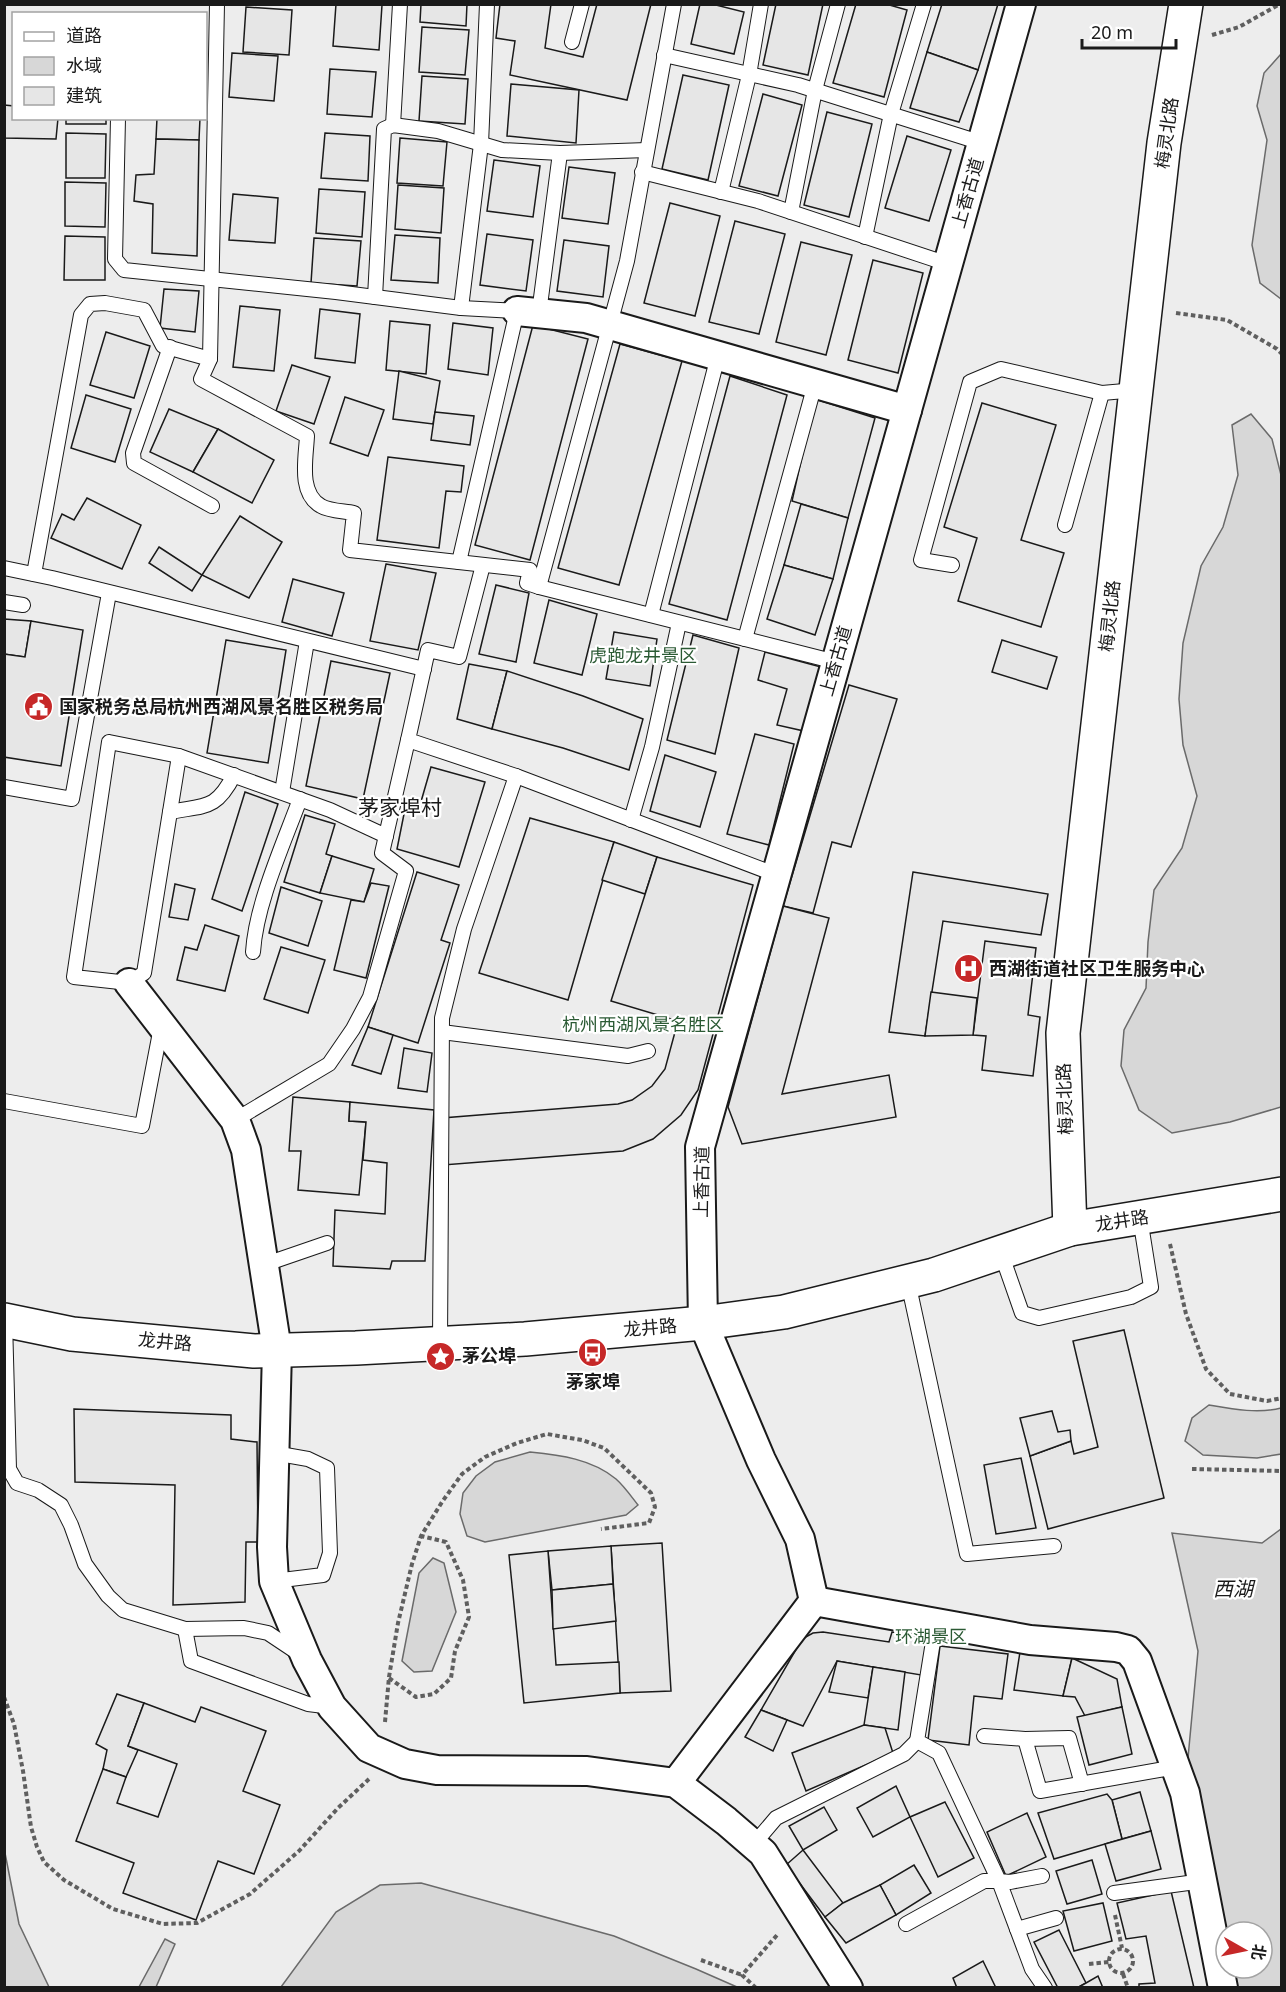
<svg xmlns="http://www.w3.org/2000/svg" width="1286" height="1992" font-family="'Noto Sans','Noto Sans SC',sans-serif">
	<style>
		.built { fill: #ededed; stroke: #6a6a6a; stroke-width: 1.5; fill-rule: evenodd }
		.water { fill: #d7d7d7; stroke: #6a6a6a; stroke-width: 1.5 }
		.building { fill: #e6e6e6; stroke: #1a1a1a; stroke-width: 1.5 }
		.lines { fill: none; stroke-linecap: round; stroke-linejoin: round }
		.lane-casing { stroke: #1a1a1a; stroke-width: 16 }
		.street-casing { stroke: #1a1a1a; stroke-width: 32 }
		.secondary-casing { stroke: #1a1a1a; stroke-width: 36 }
		.path { stroke: #5f5f5f; stroke-width: 4; stroke-dasharray: 4.5 3; stroke-linecap: butt }
		.lane { stroke: #fff; stroke-width: 14 }
		.street { stroke: #fff; stroke-width: 28 }
		.secondary { stroke: #fff; stroke-width: 33 }
		.labels { text-anchor: middle; stroke-width: 4.5; stroke-linejoin: round; paint-order: stroke }
		.street-label { font-size: 18px; fill: #1a1a1a; stroke: #fff }
		.park-label { font-size: 18px; fill: #2b5a34; stroke: #fff }
		.poi-label { font-size: 18px; font-weight: bold; fill: #1a1a1a; stroke: #fff; text-anchor: start }
		.water-label { font-size: 20px; font-style: italic; fill: #1a1a1a; stroke: #fff }
		.quarter-label { font-size: 21px; fill: #1a1a1a; stroke: #fff }
	</style>
	<rect width="100%" height="100%" fill="#fff"/>
	<!-- built -->
	<path class="built" d="M4,5H1281V1987H5ZM14,14H206V118H14ZM1226,1932H1262V1968H1226Z"/>
	<!-- water -->
	<g class="water">
		<path d="M1281,54V299L1260,283L1252,245L1267,140L1257,106L1264,73Z"/>
		<path d="M1251,414L1272,439L1281,475V1107L1230,1122L1172,1133L1139,1110L1121,1066L1124,1030L1146,988L1148,942L1154,890L1182,848L1197,796L1183,745L1179,699L1183,643L1201,566L1223,527L1238,475L1232,425Z"/>
		<path d="M1209,1405C1232,1409 1258,1414 1281,1408V1454L1257,1458L1203,1455L1185,1441L1192,1418Z"/>
		<path d="M530,1452C560,1455 592,1459 616,1479C624,1486 631,1496 638,1505L626,1515L485,1542L467,1536L460,1514L463,1493L476,1476L495,1462Z"/>
		<path d="M1281,1529V1987H1235L1231,1968H1262V1932H1226V1945L1188,1758L1198,1651L1172,1533L1262,1543Z"/>
		<path d="M433,1558L444,1563L456,1612L432,1671L414,1672L402,1661L419,1573Z"/>
		<path d="M4,1848L19,1924L49,1987H5Z"/>
		<path d="M421,1883L614,1936L696,1969L737,1987H281L336,1912L380,1885Z"/>
		<path d="M165,1939L175,1944L156,1987H139Z"/>
	</g>
	<!-- building -->
	<g class="building">
		<path d="M336,4L382,5L379,50L333,46Z"/>
		<path d="M421,4H467L466,26L420,22Z"/>
		<path d="M500,4H551L545,48L583,57L597,4H651L627,100L510,75L515,41L496,38Z"/>
		<path d="M700,4H712L744,12L734,54L691,44Z"/>
		<path d="M776,4H823L808,75L763,65Z"/>
		<path d="M856,4H886L907,10L884,97L833,83Z"/>
		<path d="M942,4H998L978,70L927,52Z"/>
		<path d="M246,7L292,10L289,55L243,52Z"/>
		<path d="M422,27L469,30L465,75L419,72Z"/>
		<path d="M927,52L978,70L959,122L910,108Z"/>
		<path d="M232,53L278,56L274,101L229,97Z"/>
		<path d="M330,69L376,72L372,117L327,114Z"/>
		<path d="M683,75L729,85L708,180L662,169Z"/>
		<path d="M422,76L468,79L465,124L419,121Z"/>
		<path d="M511,84L579,90L576,143L507,136Z"/>
		<path d="M763,94L802,105L778,196L739,186Z"/>
		<path d="M4,105L14,106V118H58L56,139L4,138Z"/>
		<path d="M827,112L872,124L849,217L804,205Z"/>
		<rect x="66" y="118" width="40" height="6"/>
		<path d="M157,118H200L199,140L156,139Z"/>
		<path d="M66,133L106,134L105,178H66Z"/>
		<path d="M325,133L370,136L368,181L321,178Z"/>
		<path d="M907,136L951,150L929,221L885,208Z"/>
		<path d="M400,138L447,142L443,186L397,183Z"/>
		<path d="M156,139L199,140L197,256L152,253L153,204L134,201L136,175L154,174Z"/>
		<path d="M494,160L540,166L533,217L487,211Z"/>
		<path d="M569,167L615,173L608,224L562,218Z"/>
		<path d="M65,182L106,183L105,227L65,226Z"/>
		<path d="M398,185L444,188L441,233L395,229Z"/>
		<path d="M319,189L365,192L362,237L316,233Z"/>
		<path d="M233,194L278,198L275,243L229,240Z"/>
		<path d="M670,203L720,216L695,316L644,303Z"/>
		<path d="M735,221L785,234L759,334L709,322Z"/>
		<path d="M487,234L533,240L526,291L480,285Z"/>
		<path d="M395,235L440,238L438,283L391,280Z"/>
		<path d="M65,236L105,237V280H64Z"/>
		<path d="M314,238L361,241L357,286L311,283Z"/>
		<path d="M564,240L609,246L603,297L557,291Z"/>
		<path d="M801,242L852,255L826,355L776,342Z"/>
		<path d="M873,260L923,273L898,373L848,360Z"/>
		<path d="M164,289L199,291L195,332L160,328Z"/>
		<path d="M240,306L280,310L274,371L233,367Z"/>
		<path d="M320,309L360,314L355,363L315,358Z"/>
		<path d="M390,321L430,325L426,374L386,370Z"/>
		<path d="M453,323L493,328L488,375L448,369Z"/>
		<path d="M533,325L588,339L530,560L475,545Z"/>
		<path d="M106,332L150,346L134,398L90,385Z"/>
		<path d="M620,344L682,361L619,585L558,568Z"/>
		<path d="M292,365L330,377L314,424L276,411Z"/>
		<path d="M399,371L440,381L433,424L393,419Z"/>
		<path d="M730,376L787,395L727,620L669,604Z"/>
		<path d="M86,395L131,409L115,462L71,448Z"/>
		<path d="M345,397L384,410L368,456L330,443Z"/>
		<path d="M815,399L875,418L848,518L792,501Z"/>
		<path d="M982,403L1056,425L1021,540L1064,553L1041,627L958,601L977,538L944,527Z"/>
		<path d="M169,409L218,429L193,472L150,452Z"/>
		<path d="M435,412L474,416L470,445L431,440Z"/>
		<path d="M218,429L274,460L252,503L193,472Z"/>
		<path d="M388,457L464,466L461,492L446,491L439,548L377,540Z"/>
		<path d="M87,498L141,525L122,569L51,538L62,514L74,520Z"/>
		<path d="M801,504L848,518L833,579L784,565Z"/>
		<path d="M240,516L282,542L249,598L202,575Z"/>
		<path d="M159,547L202,575L192,591L149,563Z"/>
		<path d="M386,564L436,573L418,650L370,641Z"/>
		<path d="M784,565L833,579L815,635L767,619Z"/>
		<path d="M293,579L344,593L332,636L282,622Z"/>
		<path d="M496,585L529,593L516,662L479,654Z"/>
		<path d="M549,600L597,614L582,675L534,663Z"/>
		<path d="M4,619L31,621L25,657L4,654Z"/>
		<path d="M31,621L83,630L61,766L4,757V654L25,657Z"/>
		<path d="M614,632L657,639L650,686L606,679Z"/>
		<path d="M693,635L739,648L715,754L667,740Z"/>
		<path d="M226,640L286,650L268,763L207,753Z"/>
		<path d="M1002,640L1057,657L1047,689L992,672Z"/>
		<path d="M765,652L821,667L804,731L777,725L787,689L758,680Z"/>
		<path d="M331,661L390,673L363,799L306,786Z"/>
		<path d="M469,664L507,671L492,729L457,719Z"/>
		<path d="M507,671L583,696L643,719L629,770L563,748L492,729Z"/>
		<path d="M849,685L897,699L851,847L832,842L813,913L783,906Z"/>
		<path d="M755,734L794,744L769,845L727,834Z"/>
		<path d="M665,755L716,772L700,827L650,811Z"/>
		<path d="M431,767L485,782L459,867L397,849L405,809L418,812Z"/>
		<path d="M245,792L278,804L242,911L212,899Z"/>
		<path d="M305,815L335,824L326,854L332,856L320,893L284,882Z"/>
		<path d="M530,818L614,842L568,1000L479,973Z"/>
		<path d="M614,842L657,857L645,894L602,880Z"/>
		<path d="M332,856L374,869L364,902L320,893Z"/>
		<path d="M657,857L753,885L698,1090L681,1115L653,1139L623,1151L443,1165L442,1118L618,1104L632,1100L652,1086L665,1069L678,1021L611,1001Z"/>
		<path d="M417,872L459,885L441,940L450,943L418,1043L368,1027Z"/>
		<path d="M913,872L1048,894L1041,935L943,921L925,1036L889,1032Z"/>
		<path d="M371,883L389,886L366,978L334,970L351,900L364,902Z"/>
		<path d="M175,884L195,889L188,920L169,917Z"/>
		<path d="M281,887L322,901L308,946L269,933Z"/>
		<path d="M783,906L829,918L782,1094L889,1075L896,1117L742,1144L728,1107Z"/>
		<path d="M205,925L239,936L225,991L177,980L185,947L197,950Z"/>
		<path d="M985,941L1036,948L1028,1015L1040,1017L1033,1076L982,1070L986,1036L973,1035Z"/>
		<path d="M281,947L325,960L308,1013L264,999Z"/>
		<path d="M931,992L977,998L973,1035L925,1036Z"/>
		<path d="M368,1027L393,1035L381,1074L352,1065Z"/>
		<path d="M404,1048L432,1053L427,1092L398,1088Z"/>
		<path d="M293,1097L350,1102L349,1121L366,1122L359,1195L298,1190L301,1151H289Z"/>
		<path d="M350,1102L434,1110L425,1261H392L390,1269L333,1266L335,1210L385,1214L387,1163L363,1160L366,1122L349,1121Z"/>
		<path d="M1124,1330L1164,1498L1048,1529L1030,1456L1071,1441L1074,1454L1098,1447L1073,1341Z"/>
		<path d="M74,1409L231,1415V1439L257,1442L258,1542H246L245,1602L173,1605L175,1485L75,1482Z"/>
		<path d="M1052,1411L1058,1432L1070,1430L1071,1441L1030,1456L1020,1418Z"/>
		<path d="M1021,1458L1036,1528L996,1534L984,1465Z"/>
		<path d="M662,1543L671,1691L620,1693L611,1546Z"/>
		<path d="M611,1546L613,1584L552,1590L548,1551Z"/>
		<path d="M548,1551L556,1665L619,1662L620,1693L524,1703L509,1555Z"/>
		<path d="M613,1584L616,1621L553,1629L552,1590Z"/>
		<path d="M823,1632L889,1642L892,1632L928,1638L921,1675L837,1661L803,1726L761,1710L802,1639L813,1633Z"/>
		<path d="M940,1646L1008,1654L1002,1699L974,1696L969,1745L928,1740Z"/>
		<path d="M1020,1652L1072,1658L1063,1696L1014,1690Z"/>
		<path d="M1072,1658L1117,1679L1122,1707L1085,1716L1075,1697L1063,1696Z"/>
		<path d="M837,1661L873,1667L868,1698L829,1692Z"/>
		<path d="M873,1667L905,1672L898,1730L864,1725Z"/>
		<path d="M117,1694L144,1703L128,1746L138,1750L126,1777L103,1769L107,1750L96,1744Z"/>
		<path d="M144,1703L195,1722L201,1707L266,1731L243,1791L280,1805L254,1874L218,1861L196,1920L123,1893L134,1863L76,1841L103,1769L126,1777L117,1803L158,1817L177,1764L128,1746Z"/>
		<path d="M1122,1707L1132,1754L1089,1765L1077,1717Z"/>
		<path d="M761,1710L787,1720L773,1751L745,1737Z"/>
		<path d="M864,1725L885,1728L893,1753L806,1791L792,1753Z"/>
		<path d="M896,1786L910,1817L873,1837L857,1808Z"/>
		<path d="M1140,1792L1151,1831L1122,1839L1112,1800Z"/>
		<path d="M1107,1794L1112,1800L1122,1839L1054,1859L1038,1813Z"/>
		<path d="M945,1802L974,1858L938,1877L910,1817Z"/>
		<path d="M824,1807L837,1830L803,1850L789,1826Z"/>
		<path d="M1027,1813L1046,1857L1006,1876L987,1832Z"/>
		<path d="M1151,1831L1161,1869L1116,1881L1105,1844Z"/>
		<path d="M803,1850L843,1903L825,1917L786,1865Z"/>
		<path d="M1092,1860L1102,1894L1067,1904L1056,1871Z"/>
		<path d="M914,1865L931,1893L896,1915L880,1885Z"/>
		<path d="M880,1885L896,1915L846,1943L825,1917L843,1903Z"/>
		<path d="M1171,1891L1194,1988H1139V1984L1155,1983L1146,1936L1126,1939L1117,1903Z"/>
		<path d="M1103,1903L1112,1941L1074,1951L1063,1911Z"/>
		<path d="M1059,1930L1086,1983L1077,1988H1058L1034,1942Z"/>
		<path d="M983,1961L996,1988H957L953,1978Z"/>
		<path d="M1098,1976L1103,1988H1077L1086,1983Z"/>
	</g>
	<g class="lines">
		<defs>
			<g id="lane">
				<path d="M217,4L210,359L201,379L307,436C306,458 298,493 321,506C329,511 344,511 354,513L350,550L530,570L527,583L539,587L836,662"/>
				<path d="M572,42L582,4"/>
				<path d="M664,55L798,85L982,143"/>
				<path d="M118,118L115,259L124,270L336,292L461,308L517,311L459,562"/>
				<path d="M393,125L400,4"/>
				<path d="M642,172L758,201L948,264"/>
				<path d="M721,192L749,75L761,4"/>
				<path d="M791,212L815,90L838,4"/>
				<path d="M865,237L891,114L924,4"/>
				<path d="M375,297L384,129L393,125L438,131L502,150L560,153L647,150"/>
				<path d="M461,308L481,144L487,4"/>
				<path d="M539,313L560,153"/>
				<path d="M170,347L133,453L134,463L212,506"/>
				<path d="M1065,525L1102,393"/>
				<path d="M483,565L459,657L428,650L408,740L516,776L777,875"/>
				<path d="M952,565L921,560L970,382L1001,369L1102,393L1136,390"/>
				<path d="M4,568L52,578L424,669"/>
				<path d="M34,574L81,315L90,304L105,303L144,310L163,346L210,359"/>
				<path d="M539,587L627,261L674,4"/>
				<path d="M4,602L23,605"/>
				<path d="M651,615L718,356"/>
				<path d="M745,639L815,384"/>
				<path d="M109,742L179,756L144,973L129,983L74,977Z"/>
				<path d="M179,756L330,810L386,836"/>
				<path d="M4,787L72,799L109,593"/>
				<path d="M282,792L307,641"/>
				<path d="M170,812C206,805 216,810 234,775"/>
				<path d="M631,820L652,747L679,623"/>
				<path d="M253,952C256,904 283,845 300,799"/>
				<path d="M442,1032L628,1056L648,1051"/>
				<path d="M4,1101L142,1126L161,1027"/>
				<path d="M235,1120L329,1064L353,1029L370,997L406,871L382,853L408,740"/>
				<path d="M1001,1253L1022,1313L1039,1318L1131,1297L1151,1287L1140,1218"/>
				<path d="M263,1265L327,1243"/>
				<path d="M908,1282L967,1554L1054,1546"/>
				<path d="M5,1321L9,1469L17,1483L38,1490L61,1505L71,1525L85,1564L108,1596L123,1610L185,1629L244,1628L268,1633L301,1655"/>
				<path d="M440,1343L442,1018L464,929L516,776"/>
				<path d="M274,1581L323,1575L330,1553L327,1468L308,1459L274,1453"/>
				<path d="M936,1623L917,1741L939,1753L999,1881L1010,1882L1042,1876"/>
				<path d="M185,1629L191,1661L308,1704L332,1707"/>
				<path d="M984,1736L1025,1739L1069,1738L1082,1784"/>
				<path d="M1025,1739L1040,1791L1176,1767"/>
				<path d="M753,1845L776,1818L904,1754L917,1741"/>
				<path d="M1114,1893L1203,1881"/>
				<path d="M906,1924L984,1881H999L1032,1969L1045,1988"/>
				<path d="M1017,1929L1056,1918"/>
			</g>
			<g id="street">
				<path d="M517,311L586,318L907,410"/>
				<path d="M129,983L235,1120L246,1150L277,1350L272,1547L274,1581L307,1660L332,1707L369,1748L405,1764L437,1770L587,1771L676,1783L726,1821L763,1853L848,1988"/>
				<path d="M814,1601L1030,1640L1116,1647L1128,1650L1137,1661L1185,1793L1223,1988"/>
				<path d="M676,1783L814,1601L800,1539L761,1460L703,1323L700,1147L1021,4"/>
			</g>
			<g id="secondary">
				<path d="M1070,1229L1063,1033L1164,143L1186,4"/>
				<path d="M4,1320L72,1334L254,1351L356,1348L525,1339L703,1323L784,1312L934,1275L1070,1229L1282,1194"/>
			</g>
		</defs>
		<!-- lane casing -->
		<use href="#lane" class="lane-casing"/>
		<!-- street casing -->
		<use href="#street" class="street-casing"/>
		<!-- secondary casing -->
		<use href="#secondary" class="secondary-casing"/>
		<!-- path -->
		<g class="path">
			<path d="M1212,35L1239,27L1280,4"/>
			<path d="M1176,313L1227,320L1277,349L1282,354"/>
			<path d="M1170,1244L1186,1314L1206,1369L1230,1394L1267,1401L1282,1398"/>
			<path d="M1192,1469L1282,1471"/>
			<path d="M389,1678L416,1697L434,1694L451,1678L455,1651L469,1617L463,1580L446,1542L421,1536"/>
			<path d="M4,1697L14,1724L23,1771L31,1827L37,1847L44,1862L64,1880L113,1909L163,1924L197,1923L250,1894L299,1851L338,1808L369,1779"/>
			<path d="M385,1722L389,1677L398,1623L412,1564L421,1536L442,1502L462,1474L485,1457L517,1443L547,1434L582,1440L604,1448L651,1493L655,1507L649,1523L601,1529"/>
			<path d="M1115,1915L1122,1948"/>
			<circle cx="1121" cy="1961" r="12"/>
			<path d="M701,1960L742,1975"/>
			<path d="M1089,1964L1109,1962"/>
			<path d="M1123,1974L1128,1988"/>
			<path d="M756,1988L742,1975L778,1934"/>
		</g>
		<!-- lane -->
		<use href="#lane" class="lane"/>
		<!-- street -->
		<use href="#street" class="street"/>
		<!-- secondary -->
		<use href="#secondary" class="secondary"/>
	</g>
	<!-- icons -->
	<defs>
		<symbol id="civic-disc" viewBox="-11 -11 22 22"><circle r="9.5" fill="#c62828" stroke="#fff"/><path d="M-.6-6.5H3V-4.5H.6V-3L4-1V1h2V6H-6V1h2V-1L-.6-3ZM-1.2 2.5V6h2.4V2.5Z" fill="#fff"/></symbol>
		<symbol id="hospital-disc" viewBox="-11 -11 22 22"><circle r="9.5" fill="#c62828" stroke="#fff"/><path d="M-5-5h3v3.5h4V-5h3V5h-3V1.5h-4V5h-3Z" fill="#fff"/></symbol>
		<symbol id="bus-disc" viewBox="-11 -11 22 22"><circle r="9.5" fill="#c62828" stroke="#fff"/><path d="M-5-6H5V4H4V6H2V4H-2V6H-4V4H-5ZM-3.5-4V0h7V-4ZM-3.5 1.2v1.5H-2V1.2ZM2 1.2v1.5H3.5V1.2Z" fill="#fff"/></symbol>
		<symbol id="sight-disc" viewBox="-11 -11 22 22"><circle r="9.5" fill="#c62828" stroke="#fff"/><path d="M0-6L1.8-2.2L6-1.7L2.9 1.2L3.7 5.4L0 3.3L-3.7 5.4L-2.9 1.2L-6-1.7L-1.8-2.2Z" fill="#fff"/></symbol>
	</defs>
	<g fill-rule="evenodd">
		<use href="#civic-disc" x="22" y="690" width="33" height="33"/>
		<use href="#hospital-disc" x="952" y="952" width="33" height="33"/>
		<use href="#bus-disc" x="576" y="1336" width="33" height="33"/>
		<use href="#sight-disc" x="424" y="1340" width="33" height="33"/>
	</g>
	<g class="labels">
		<!-- street labels -->
		<g class="street-label">
			<text transform="translate(1167 133) rotate(-82)" y="6">梅灵北路</text>
			<text transform="translate(968 193) rotate(-74)" y="6">上香古道</text>
			<text transform="translate(1110 616) rotate(-84)" y="6">梅灵北路</text>
			<text transform="translate(836 661) rotate(-74)" y="6">上香古道</text>
			<text transform="translate(1065 1099) rotate(-92)" y="6">梅灵北路</text>
			<text transform="translate(702 1182) rotate(-89)" y="6">上香古道</text>
			<text transform="translate(1122 1221) rotate(-9)" y="6">龙井路</text>
			<text transform="translate(650 1328) rotate(-5)" y="6">龙井路</text>
			<text transform="translate(165 1342) rotate(5)" y="6">龙井路</text>
		</g>
		<!-- park labels -->
		<g class="park-label">
			<text x="643" y="662">虎跑龙井景区</text>
			<text x="643" y="1031">杭州西湖风景名胜区</text>
			<text x="931" y="1643">环湖景区</text>
		</g>
		<!-- poi labels -->
		<g class="poi-label">
			<text x="59" y="713">国家税务总局杭州西湖风景名胜区税务局</text>
			<text x="989" y="975">西湖街道社区卫生服务中心</text>
			<text x="462" y="1362">茅公埠</text>
			<text x="593" y="1388" text-anchor="middle">茅家埠</text>
		</g>
		<!-- water labels -->
		<g class="water-label">
			<text x="1233" y="1596">西湖</text>
		</g>
		<!-- quarter labels -->
		<g class="quarter-label">
			<text x="400" y="815">茅家埠村</text>
		</g>
	</g>
	<!-- border -->
	<rect width="1286" height="1992" fill="none" stroke="#1a1a1a" stroke-width="12"/>
	<!-- legend -->
	<rect x="12" y="12" width="195" height="108" fill="#ffffff" stroke="#a3a3a3" stroke-width="1.5"/>
	<rect x="24" y="32" width="30" height="9" fill="#ffffff" stroke="#a3a3a3" stroke-width="1.5"/>
	<text x="66" y="42" font-size="18" fill="#1a1a1a">道路</text>
	<rect x="24" y="57" width="30" height="18" fill="#d7d7d7" stroke="#a3a3a3" stroke-width="1.5"/>
	<text x="66" y="72" font-size="18" fill="#1a1a1a">水域</text>
	<rect x="24" y="87" width="30" height="18" fill="#e6e6e6" stroke="#a3a3a3" stroke-width="1.5"/>
	<text x="66" y="102" font-size="18" fill="#1a1a1a">建筑</text>
	<!-- north arrow -->
	<g transform="translate(1244 1950) rotate(99)"><circle r="28" fill="#ffffff" stroke="#a3a3a3" stroke-width="1.5"/>
	<path d="M0-4.5L10 22L0 15L-10 22Z" fill="#c62828"/>
	<text y="-9" font-size="16" font-weight="bold" text-anchor="middle" fill="#1a1a1a">北</text>
	</g>
	<!-- scale -->
	<path d="M1082 39v9h94v-9" fill="none" stroke="#1a1a1a" stroke-width="3"/>
	<text x="1091" y="39" font-size="18" fill="#1a1a1a" stroke="#ffffff" stroke-width="4.5" paint-order="stroke">20 m</text>
</svg>
